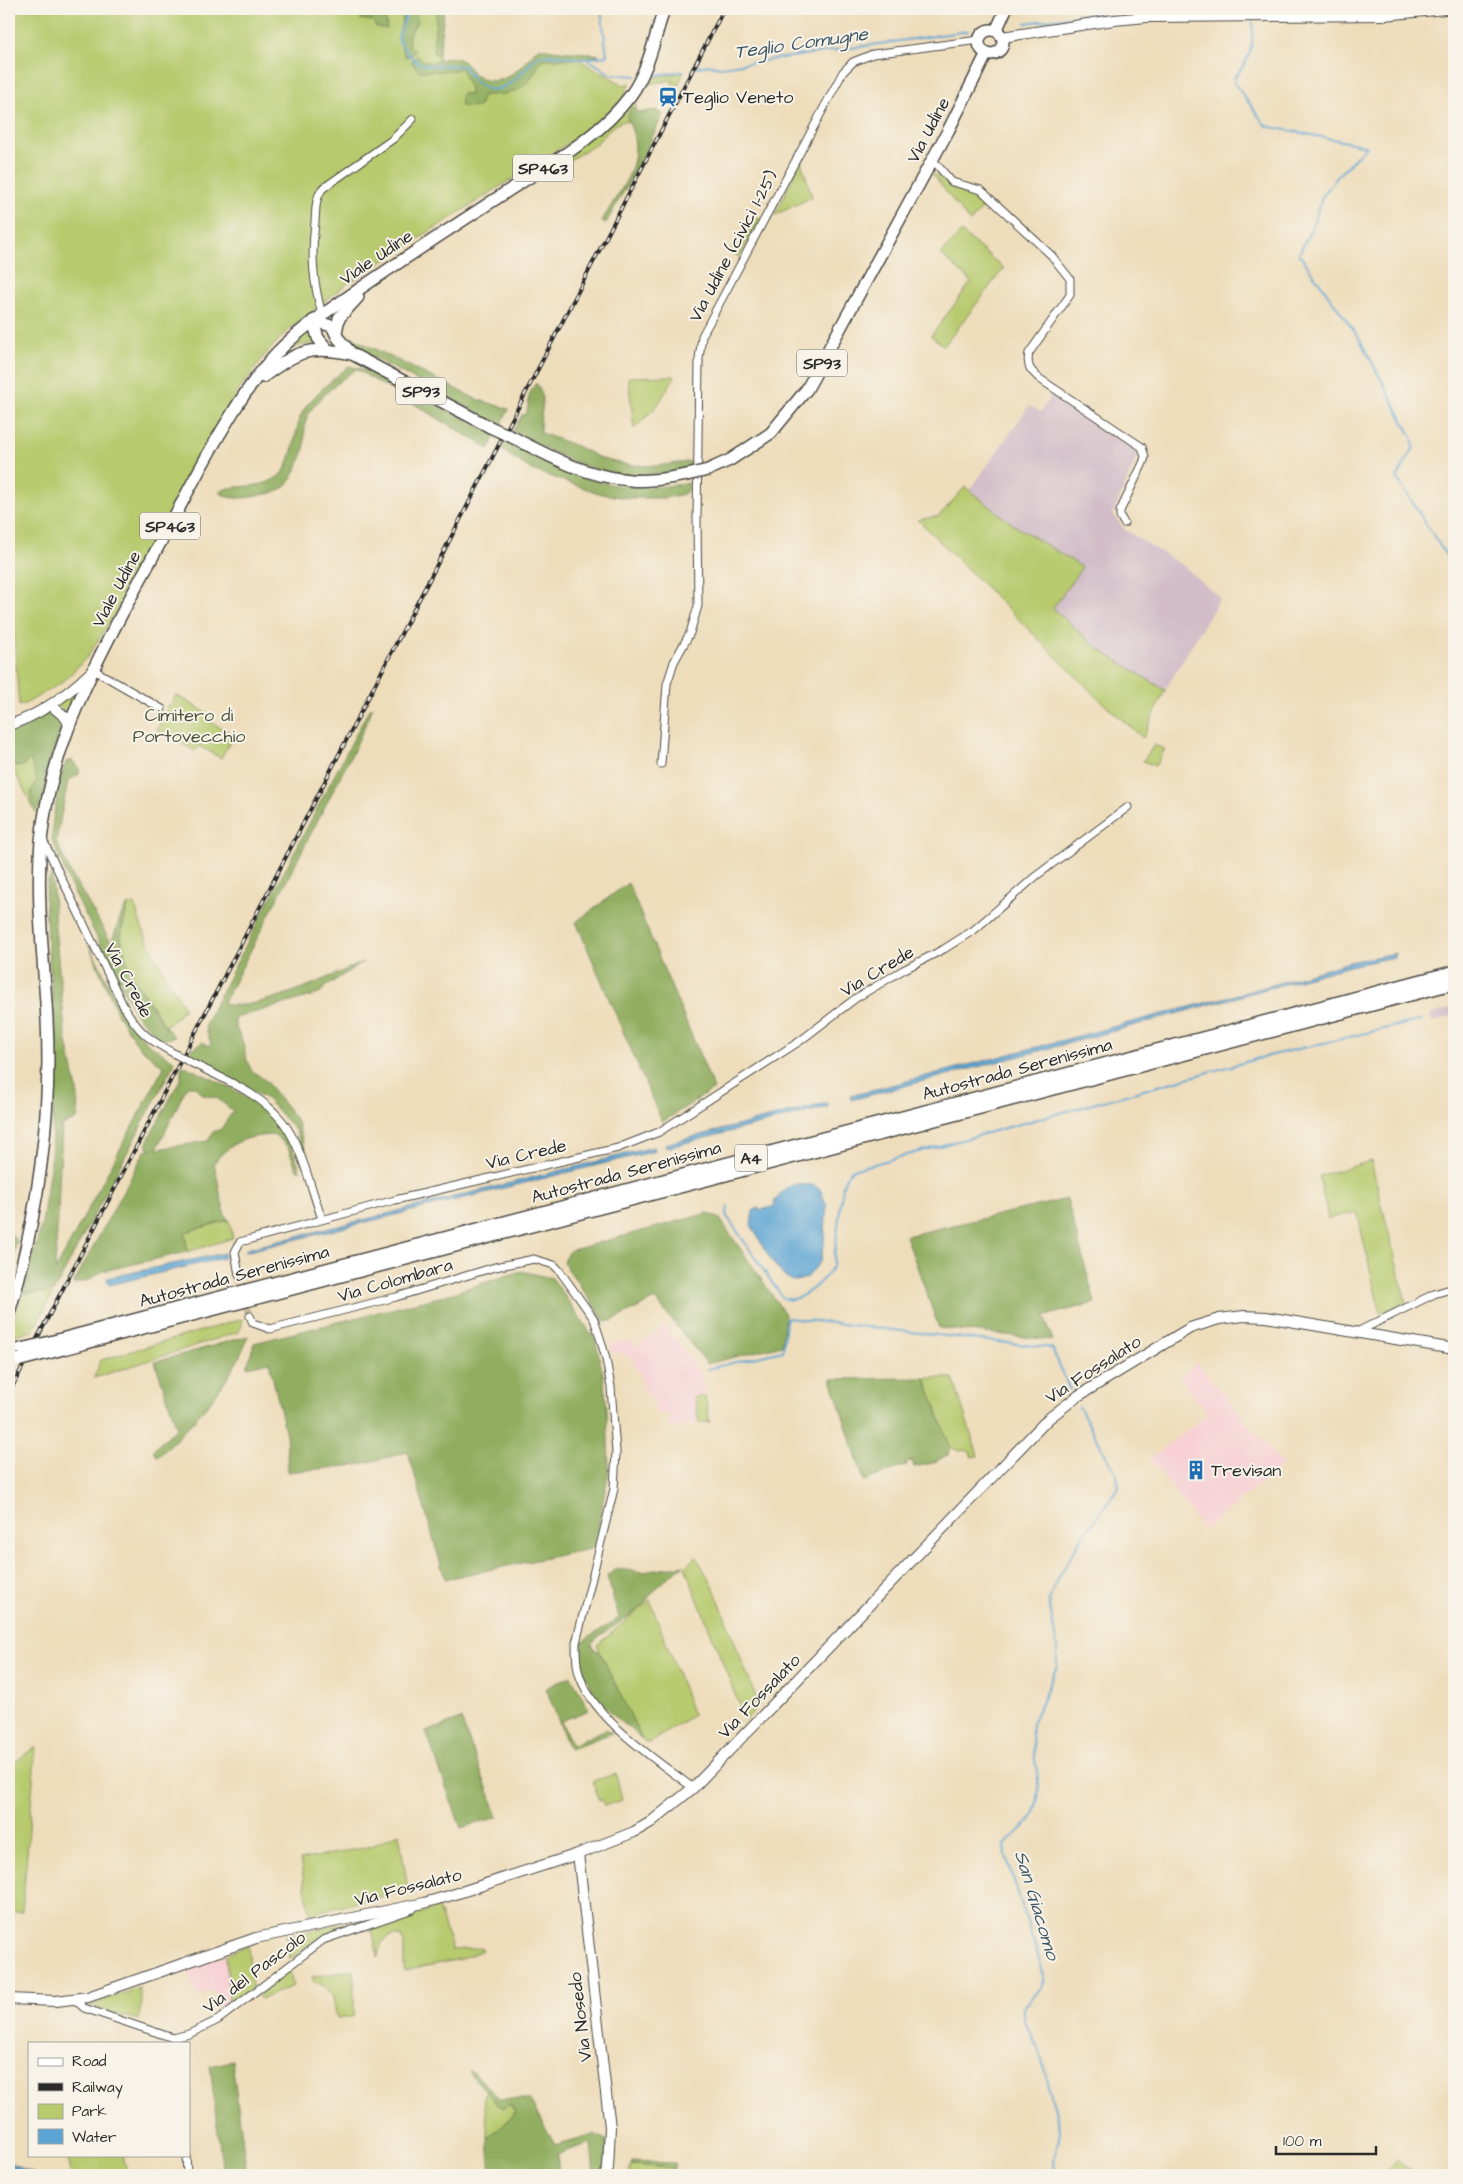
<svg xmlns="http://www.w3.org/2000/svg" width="1463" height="2184" font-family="'Architects Daughter',sans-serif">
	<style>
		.built { fill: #f7cfd4 }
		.industrial { fill: #d2bdc8 }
		.green { fill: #b7ca6e; stroke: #717a4c }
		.forest { fill: #91ae61; stroke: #5e6c46; fill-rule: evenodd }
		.water { fill: #5ca4d3; stroke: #44687f }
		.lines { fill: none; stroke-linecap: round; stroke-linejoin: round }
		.stream { stroke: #5ca4d3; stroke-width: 2 }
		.street-tunnel { stroke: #c7b99e; stroke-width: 7; stroke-dasharray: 7 3.5; stroke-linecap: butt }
		.street-casing { stroke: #484641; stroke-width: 9 }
		.secondary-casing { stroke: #484641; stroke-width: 12 }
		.primary-casing { stroke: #484641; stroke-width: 14 }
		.highway-casing { stroke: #484641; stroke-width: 15 }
		.street { stroke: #fff; stroke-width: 7 }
		.secondary { stroke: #fff; stroke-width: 10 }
		.primary { stroke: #fff; stroke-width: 11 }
		.highway { stroke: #fff; stroke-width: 12 }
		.rail-casing { stroke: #2b2b2b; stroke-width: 4 }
		.rail { stroke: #f7f3e8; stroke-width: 2; stroke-dasharray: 5.5; stroke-linecap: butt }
		.street-bridge-casing { stroke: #484641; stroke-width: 9; stroke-linecap: butt }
		.primary-bridge-casing { stroke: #484641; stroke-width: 14; stroke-linecap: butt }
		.highway-bridge-casing { stroke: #484641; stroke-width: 15; stroke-linecap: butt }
		.street-bridge { stroke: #fff; stroke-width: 7 }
		.primary-bridge { stroke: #fff; stroke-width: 11 }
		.highway-bridge { stroke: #fff; stroke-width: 12 }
		.labels { text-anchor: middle; stroke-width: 4; stroke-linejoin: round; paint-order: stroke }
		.shield { fill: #f7f3e8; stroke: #686764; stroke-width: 1 }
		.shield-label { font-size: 16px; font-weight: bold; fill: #2b2b2b }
		.poi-label { font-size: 18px; fill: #2b2b2b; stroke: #f7f3e8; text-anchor: start }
		.street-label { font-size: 18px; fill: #2b2b2b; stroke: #f7f3e8 }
		.park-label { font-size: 18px; fill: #4e533c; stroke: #f7f3e8 }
		.water-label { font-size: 19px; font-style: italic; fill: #3c5566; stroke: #f7f3e8 }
	</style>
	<rect width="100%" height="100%" fill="#f7f3e8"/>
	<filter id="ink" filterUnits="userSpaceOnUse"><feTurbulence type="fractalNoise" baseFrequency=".02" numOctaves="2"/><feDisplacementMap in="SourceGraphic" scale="10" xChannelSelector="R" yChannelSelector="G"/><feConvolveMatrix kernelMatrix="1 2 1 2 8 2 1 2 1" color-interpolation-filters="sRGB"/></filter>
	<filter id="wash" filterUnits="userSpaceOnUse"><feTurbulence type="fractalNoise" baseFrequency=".0096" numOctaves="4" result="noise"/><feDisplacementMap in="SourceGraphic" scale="20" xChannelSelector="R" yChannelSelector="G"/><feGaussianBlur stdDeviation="1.12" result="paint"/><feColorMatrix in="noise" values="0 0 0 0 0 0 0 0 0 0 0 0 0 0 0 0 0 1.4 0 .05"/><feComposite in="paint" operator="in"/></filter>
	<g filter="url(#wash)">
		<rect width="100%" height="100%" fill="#edb"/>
		<!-- built -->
		<g class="built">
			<path d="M665,1326L694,1363L701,1375L705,1396L694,1397L699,1423L670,1428L668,1413L656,1414L653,1400L649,1394L644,1392L639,1371L631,1358L622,1353L611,1352L610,1344L633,1341L635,1349Z"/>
			<path d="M1197,1363L1283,1465L1204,1530L1150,1459L1208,1414L1180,1377Z"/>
			<path d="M226,1955L229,2005L220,2011L214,1990L196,1995L188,1969Z"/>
		</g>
		<!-- industrial -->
		<g class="industrial">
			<path d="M1053,392L1118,438L1138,454L1113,514L1125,530L1185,567L1220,598L1165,690L1097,648L1053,608L1082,567L1014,525L970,490L1029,406L1041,412Z"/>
			<path d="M1454,1007V1015L1433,1022L1430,1015Z"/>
		</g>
		<!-- green -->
		<g class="green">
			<path d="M9,9H410L404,29L409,47V35L418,20L413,9H437L433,52L439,56V60L435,63H463L475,85L501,88L532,57H574L624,85L630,83L624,96L598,124L344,286L285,333L264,356L229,404L113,617L88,656L64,681L27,703L19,706L9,560Z"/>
			<path d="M684,72L677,87L672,84L673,80L646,84L643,81V79Z"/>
			<path d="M630,101H634L638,113L633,109L627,118L629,122L623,121L613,126L597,143L562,165L558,161Z"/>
			<path d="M801,161L812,197L775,215Z"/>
			<path d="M933,175H938L952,188L977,193L986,204L970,222Z"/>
			<path d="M759,216L761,218L739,257L730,251Z"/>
			<path d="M961,232L1004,268L944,346L931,336L971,282L941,254Z"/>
			<path d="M310,328L317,343L302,345L283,353Z"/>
			<path d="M675,376L657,406L634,429L628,377Z"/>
			<path d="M965,487L1014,525L1082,567L1053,608L1097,648L1165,690L1143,738L1104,704L918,520L939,516Z"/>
			<path d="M78,690L79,692L69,715L58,707L59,702Z"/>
			<path d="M176,695L214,717L212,723L234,735L221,758L199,746L195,751L157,730L168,705L170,706Z"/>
			<path d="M49,711L61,718L63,724L41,810L36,813L9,761V728Z"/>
			<path d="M1154,745L1165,749L1155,766L1143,761Z"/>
			<path d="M135,904C143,941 167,976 185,1010L180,1012L178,1017L165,1026L128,968L121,936L128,905Z"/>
			<path d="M1371,1161L1406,1302L1380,1313L1357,1212L1328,1219L1319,1176Z"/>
			<path d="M229,1220L233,1238L187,1252L185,1232Z"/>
			<path d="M55,1289L33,1331L9,1336V1328L23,1293H45Z"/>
			<path d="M242,1319V1326L238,1332L94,1378L101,1360Z"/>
			<path d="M925,1378H953L978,1456L971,1457V1453L966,1450L959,1451L950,1447Z"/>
			<path d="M705,1396L710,1422L699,1423L694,1397Z"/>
			<path d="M696,1556L713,1586L759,1705L745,1720L685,1567Z"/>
			<path d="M650,1600L693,1715L648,1744C625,1726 609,1673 597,1645Z"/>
			<path d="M36,1746L22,1912H9V1767Z"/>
			<path d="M616,1774L622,1800L604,1806L602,1800H599L592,1781Z"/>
			<path d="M399,1833L408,1890L310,1914L300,1860L372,1846Z"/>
			<path d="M438,1907L452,1948L451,1950L482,1948L483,1950L461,1959L404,1971V1943L401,1937C385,1933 380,1943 378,1957L372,1929Z"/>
			<path d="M340,1924L342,1928L317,1940L289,1959L286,1936Z"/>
			<path d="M248,1945L252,1988L229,2005L226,1955Z"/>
			<path d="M290,1970L293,1986L261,1999L258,1996Z"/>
			<path d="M354,1970V2016L337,2018C332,1998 335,1988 314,1982L312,1977Z"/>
			<path d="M139,1988L142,2003L138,2020L89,2006Z"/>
			<path d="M488,2090L497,2105H510L515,2111L512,2117L488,2138L484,2096Z"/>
			<path d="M67,2155H123L128,2175H72Z"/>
			<path d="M1396,2160L1414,2173V2175H1383Z"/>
			<path d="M631,2165L674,2168L673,2175H629Z"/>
		</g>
		<!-- forest -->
		<g class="forest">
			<path d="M370,9H385L387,29L376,27L373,21L360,19Z"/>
			<path d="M405,9H413L418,20L409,35V47L415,51L412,55L405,57L398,38Z"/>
			<path d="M437,9H444L439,55L433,52Z"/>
			<path d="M539,47C559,53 579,51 599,55L586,59H542C532,78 526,91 503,94C496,95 489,94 482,96L479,107L460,106L462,93L470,95V89L461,68L452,71H419L412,63L414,58L417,56C422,58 422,61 426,62C437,65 444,55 455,58C468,61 469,71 479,77C504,91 524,63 539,47Z"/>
			<path d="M632,107L638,113L655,110L662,113V116L644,155L606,223L602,221C623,183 648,163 627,117Z"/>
			<path d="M351,337L476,399L509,409L501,425L361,351L349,338Z"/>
			<path d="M349,366L373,372L495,435L489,449L356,369C340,380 322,395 310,411C302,423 306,436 304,449C302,457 292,482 285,487C277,493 265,494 256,496C242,498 231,501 219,492C234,482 262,492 281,474C293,463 295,428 302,413C311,396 335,378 349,366Z"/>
			<path d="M536,383C550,403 537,414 541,433L577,446L602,459L628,465L656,466L694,461L695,467C619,487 578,467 513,431L522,415L526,414C531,399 525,398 536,383Z"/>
			<path d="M506,440C568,477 615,496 688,483L689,489L684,494L665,498H627L601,494L532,470L502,450Z"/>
			<path d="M373,707L354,750L223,1004C255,1013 331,976 363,962L325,987L319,994L235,1018V1026L245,1047V1055L251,1070L265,1080L296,1119L308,1158L305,1160L296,1131L267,1099L191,1056L190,1051L203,1042L208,1046L211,1044L205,1026L211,1012L368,711Z"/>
			<path d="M50,714L56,716L63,724C61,735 55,743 52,753C46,772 47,794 37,810C28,798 29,793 37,780L30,759L23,766H12L9,759V731C25,730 35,717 50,714Z"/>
			<path d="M72,760L79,769V774L68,781L56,841L69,870L111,942C118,930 118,914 128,905C126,914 121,925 121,935C119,959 158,1022 175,1037L161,1040L136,1015L70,884L52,840L53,819L61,776L66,762Z"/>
			<path d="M52,873L55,927L65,1031L78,1096L77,1119L62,1126L55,1271L164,1067L140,1048L118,1015L85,936L125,1017L145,1041L175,1062L55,1289L45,1293H23L42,1223L51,1160L56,1038L47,938L45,898L48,881Z"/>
			<path d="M628,883L714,1089L662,1122L576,922Z"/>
			<path d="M181,1066L187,1067C216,1081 258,1098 279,1124C289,1138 295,1154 300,1170H297L288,1147L275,1135C247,1136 231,1141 214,1163L225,1215L229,1220L185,1232L187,1252L103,1271L89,1280L73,1284L145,1151L154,1149L147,1148V1142L181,1078ZM187,1086H195L203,1095L217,1098L233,1111L221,1129L213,1132L208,1141L157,1149Z"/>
			<path d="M1067,1199L1095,1303L1044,1316L1053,1340L939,1328L906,1236Z"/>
			<path d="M708,1213L720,1219L785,1314L782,1345L707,1364L655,1299L612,1321H605L563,1262L569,1251Z"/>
			<path d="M9,1231L17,1242L9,1268Z"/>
			<path d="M521,1271L552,1278L595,1339L603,1374L607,1408L609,1470L594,1548L445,1579L408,1452L357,1465L288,1472L286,1434L269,1362L247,1367L254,1343L443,1296Z"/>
			<path d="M248,1336C232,1384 194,1422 158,1457L153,1450L177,1428L155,1362Z"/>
			<path d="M925,1378L950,1447L948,1455L932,1463L914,1467L912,1461L906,1463L907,1465L864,1481L831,1379Z"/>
			<path d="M684,1565L662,1582L638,1610L598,1637L592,1644L595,1650L600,1652L642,1739C610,1712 578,1689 580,1643L619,1618L607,1576L616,1569L644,1572Z"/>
			<path d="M571,1676L589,1710L561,1721L572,1745L606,1729L612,1733L569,1749L546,1688Z"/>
			<path d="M461,1719L498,1817L461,1828L426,1732Z"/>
			<path d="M232,2061L247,2175H223L210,2066Z"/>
			<path d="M469,2070L475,2073L499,2099H529L555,2145L594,2134L606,2140V2164L602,2175H594L591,2143L557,2154L559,2175H491L488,2138L512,2117L515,2111L510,2105L504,2108L497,2105C490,2091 476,2084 469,2070Z"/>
			<path d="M632,2161L675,2163L674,2168L631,2165Z"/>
		</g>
		<!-- water -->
		<g class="water">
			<path d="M1396,953L1395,957L1350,966L1074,1042L851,1100L850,1096L1265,987L1349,962Z"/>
			<path d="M827,1103L828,1107L666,1148L665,1144Z"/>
			<path d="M654,1147L655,1151L245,1252V1250L250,1248Z"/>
			<path d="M796,1184L813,1185L820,1189L827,1206L824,1245L820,1262L807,1278C803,1279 798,1281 795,1281C778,1280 759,1238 751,1225L753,1211L759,1207L760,1210L775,1206L774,1202L786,1188Z"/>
			<path d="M224,1253V1258L109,1285L107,1278Z"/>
			<path d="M9,2162L37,2175H23L9,2168Z"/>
		</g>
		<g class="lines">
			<!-- stream -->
			<g class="stream">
				<path d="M408,9L398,39C419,76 428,62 464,66C490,111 514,82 537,56L555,55L581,59L607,56L601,9"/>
				<path d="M1253,22C1253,48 1251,58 1234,78L1235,84L1266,126L1367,146L1343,170L1323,195L1312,227L1299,254L1359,338L1412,438L1414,447L1397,478L1454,568"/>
				<path d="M1025,23L1100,13L1102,9"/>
				<path d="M588,59L610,74L636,76"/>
				<path d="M697,67L710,65L721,67L968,31"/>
				<path d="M649,76L684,71"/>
				<path d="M728,1207L726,1215L782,1297C797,1308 825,1279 833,1266L843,1185L846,1177L852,1170L1264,1057L1422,1020"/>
				<path d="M707,1369L783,1351L786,1320L788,1318L1052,1348L1070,1390"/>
				<path d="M1056,2175C1050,2156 1060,2147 1060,2129L1040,2053L1023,2019V2008L1042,1987L1044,1975L1006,1855L1005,1845C1013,1835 1026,1828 1032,1817C1048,1787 1029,1754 1032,1724L1057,1666V1647L1049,1601L1054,1586L1079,1542L1119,1487L1116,1473L1079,1407"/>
			</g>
		</g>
	</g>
	<g filter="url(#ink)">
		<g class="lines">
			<!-- street-tunnel -->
			<path class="street-tunnel" d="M239,1275L250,1316"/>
			<defs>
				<g id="street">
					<path d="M932,159L952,182L981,190L1051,255L1070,279V295L1029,353C1026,367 1031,371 1040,379L1142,447L1145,457L1143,463L1120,511V516L1124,523"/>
					<path d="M322,315C313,281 311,257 315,222C316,209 315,200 322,189L393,139L413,119"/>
					<path d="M94,670L162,709"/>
					<path d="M661,764L667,684L674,662L690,633L698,606L697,520L699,359L702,336L843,72L853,62L873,54L979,40"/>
					<path d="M43,840L123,1005C139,1033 148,1039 175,1054"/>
					<path d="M186,1060C218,1077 260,1092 283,1122C302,1147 311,1189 322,1219"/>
					<path d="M239,1275L235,1252L240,1242L395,1200L618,1148L659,1132L800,1041L856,998L903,970L944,949L974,930L1036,876L1128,807"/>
					<path d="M250,1316L253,1323L270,1329L396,1297L495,1267L534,1259L554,1265L559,1270L594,1319L601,1341L606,1359L611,1387L616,1452L614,1489L576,1643C576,1653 576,1661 578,1670C589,1717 657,1760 693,1788"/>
					<path d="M1360,1334L1361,1330L1434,1294L1447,1290L1454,1292"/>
					<path d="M75,2000L84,2008L173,2038L189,2034L218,2020L323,1940L413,1909"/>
					<path d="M186,2155L187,2175"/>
				</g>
				<g id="secondary">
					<path d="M1002,37L1114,20L1147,17L1384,15L1445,9"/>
					<path d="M51,705L66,718L69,725"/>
					<path d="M9,725C41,715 67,695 91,672"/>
					<path d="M578,1854L610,2127L608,2168L605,2175"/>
					<path d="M9,1999L56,2001L88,1997L256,1938L424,1903L452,1895L578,1854L634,1832L651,1822L693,1788L1048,1419L1078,1396L1190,1328L1219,1319L1244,1316L1266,1317L1454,1349"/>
				</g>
				<g id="primary">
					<circle cx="991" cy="42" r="12"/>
					<path d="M996,31L1006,9"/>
					<path d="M313,321L332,326L338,338L352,354"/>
					<path d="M313,321L318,338L327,349"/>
					<path d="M336,332L339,318L358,297"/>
					<path d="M263,377C297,351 310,345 352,354L490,427"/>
					<path d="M512,437C549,456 587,477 630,480C649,482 668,478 687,475"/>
					<path d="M708,470L730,460L771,433L807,389L948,131L987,53"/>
					<path d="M9,1313C38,1216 52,1121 47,1020C44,960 36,901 41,841C51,734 109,638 159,545C182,504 202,462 227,422C240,400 255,378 272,358C296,331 328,311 358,290C409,255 462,221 514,187C555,161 601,135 630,96C648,72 655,37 664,9"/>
				</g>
				<g id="highway">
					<path d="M48,1343L1454,972"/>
					<path d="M50,1352L1454,983"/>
					<path d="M9,1353L23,1349"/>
				</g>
			</defs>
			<!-- street casing -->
			<use href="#street" class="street-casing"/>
			<!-- secondary casing -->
			<use href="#secondary" class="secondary-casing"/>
			<!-- primary casing -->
			<use href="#primary" class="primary-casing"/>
			<!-- highway casing -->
			<use href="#highway" class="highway-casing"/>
			<!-- street -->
			<use href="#street" class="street"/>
			<!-- secondary -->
			<use href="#secondary" class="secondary"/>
			<!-- primary -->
			<use href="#primary" class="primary"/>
			<!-- highway -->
			<use href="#highway" class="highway"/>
			<defs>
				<path id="rail" d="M9,1393L724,9"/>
			</defs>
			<!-- rail casing -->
			<use href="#rail" class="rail-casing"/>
			<!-- rail -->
			<use href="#rail" class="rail"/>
			<defs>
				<path id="street-bridge" d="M175,1054L186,1060"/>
				<g id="primary-bridge">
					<path d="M490,427L512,437"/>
					<path d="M687,475L708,470"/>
				</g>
				<g id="highway-bridge">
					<path d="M23,1349L48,1343"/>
					<path d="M19,1360L50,1352"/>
				</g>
			</defs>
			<!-- street-bridge casing -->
			<use href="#street-bridge" class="street-bridge-casing"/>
			<!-- primary-bridge casing -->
			<use href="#primary-bridge" class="primary-bridge-casing"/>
			<!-- highway-bridge casing -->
			<use href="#highway-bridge" class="highway-bridge-casing"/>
			<!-- street-bridge -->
			<use href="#street-bridge" class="street-bridge"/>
			<!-- primary-bridge -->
			<use href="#primary-bridge" class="primary-bridge"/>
			<!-- highway-bridge -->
			<use href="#highway-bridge" class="highway-bridge"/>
		</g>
	</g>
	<!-- icons -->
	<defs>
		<symbol id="station-bare" viewBox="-9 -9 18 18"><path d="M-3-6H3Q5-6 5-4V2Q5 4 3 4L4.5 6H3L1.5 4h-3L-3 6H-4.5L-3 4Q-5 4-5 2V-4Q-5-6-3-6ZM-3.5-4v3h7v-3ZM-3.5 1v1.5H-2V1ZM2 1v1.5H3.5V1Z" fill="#1f6fb2" stroke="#f7f3e8" stroke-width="2.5" paint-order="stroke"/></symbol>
		<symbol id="building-bare" viewBox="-9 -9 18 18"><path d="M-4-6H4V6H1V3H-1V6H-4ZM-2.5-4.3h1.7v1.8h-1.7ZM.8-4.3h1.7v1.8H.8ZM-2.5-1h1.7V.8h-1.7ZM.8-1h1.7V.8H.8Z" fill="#1f6fb2" stroke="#f7f3e8" stroke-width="2.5" paint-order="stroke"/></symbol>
	</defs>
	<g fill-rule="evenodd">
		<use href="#station-bare" x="654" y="83" width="28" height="28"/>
		<use href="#building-bare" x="1182" y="1456" width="28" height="28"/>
	</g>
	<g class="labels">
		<!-- shield labels -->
		<g class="shield">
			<rect x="513" y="154.5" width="60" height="27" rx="4"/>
			<rect x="797" y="349.5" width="50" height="27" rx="4"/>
			<rect x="396" y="377.5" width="50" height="27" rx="4"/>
			<rect x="140" y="512.5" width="60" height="27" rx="4"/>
			<rect x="735" y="1144.5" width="32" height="27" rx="4"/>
		</g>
		<g class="shield-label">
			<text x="543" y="174">SP463</text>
			<text x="822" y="369">SP93</text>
			<text x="421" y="397">SP93</text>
			<text x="170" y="532">SP463</text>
			<text x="751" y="1164">A4</text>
		</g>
		<!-- poi labels -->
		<g class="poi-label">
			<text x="683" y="103">Teglio Veneto</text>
			<text x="1211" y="1476">Trevisan</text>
		</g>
		<!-- street labels -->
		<g class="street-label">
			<text transform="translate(928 130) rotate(-62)" y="6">Via Udine</text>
			<text transform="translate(733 246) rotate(-62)" y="6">Via Udine (civici 1-25)</text>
			<text transform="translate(376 257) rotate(-34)" y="6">Viale Udine</text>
			<text transform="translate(116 589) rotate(-62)" y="6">Viale Udine</text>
			<text transform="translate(877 971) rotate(-31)" y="6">Via Crede</text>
			<text transform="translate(129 980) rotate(62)" y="6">Via Crede</text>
			<text transform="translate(1017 1069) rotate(-15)" y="6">Autostrada Serenissima</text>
			<text transform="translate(526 1154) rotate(-13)" y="6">Via Crede</text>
			<text transform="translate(626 1172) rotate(-15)" y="6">Autostrada Serenissima</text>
			<text transform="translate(234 1276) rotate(-15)" y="6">Autostrada Serenissima</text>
			<text transform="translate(395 1280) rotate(-16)" y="6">Via Colombara</text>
			<text transform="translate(1093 1369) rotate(-33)" y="6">Via Fossalato</text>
			<text transform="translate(759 1696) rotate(-46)" y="6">Via Fossalato</text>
			<text transform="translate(408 1887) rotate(-14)" y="6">Via Fossalato</text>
			<text transform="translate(254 1972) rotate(-37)" y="6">Via del Pascolo</text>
			<text transform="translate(580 2017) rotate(-97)" y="6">Via Nosedo</text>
		</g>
		<!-- park labels -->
		<g class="park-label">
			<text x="189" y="721">Cimitero di<tspan x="189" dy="21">Portovecchio</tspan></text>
		</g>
		<!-- water labels -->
		<g class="water-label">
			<text transform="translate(801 42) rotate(-8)" y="7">Teglio Comugne</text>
			<text transform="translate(1038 1905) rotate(73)" y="7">San Giacomo</text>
		</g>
	</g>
	<!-- margin -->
	<rect width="1463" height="2184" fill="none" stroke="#f7f3e8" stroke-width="30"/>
	<!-- legend -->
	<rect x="28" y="2042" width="162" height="115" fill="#f7f3e8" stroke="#a5a39c"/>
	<rect x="38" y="2058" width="25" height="8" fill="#ffffff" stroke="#a5a39c"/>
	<text x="72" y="2066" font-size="15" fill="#2b2b2b">Road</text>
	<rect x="38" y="2083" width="25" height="8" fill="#2b2b2b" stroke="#a5a39c"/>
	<text x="72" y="2092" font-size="15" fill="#2b2b2b">Railway</text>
	<rect x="38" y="2104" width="25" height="15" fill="#b7ca6e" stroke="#a5a39c"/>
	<text x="72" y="2116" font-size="15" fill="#2b2b2b">Park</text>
	<rect x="38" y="2129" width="25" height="15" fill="#5ca4d3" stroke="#a5a39c"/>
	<text x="72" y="2142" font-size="15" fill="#2b2b2b">Water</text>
	<!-- scale -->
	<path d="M1276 2146v8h100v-8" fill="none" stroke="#2b2b2b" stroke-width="2.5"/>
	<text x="1283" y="2146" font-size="15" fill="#2b2b2b" stroke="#f7f3e8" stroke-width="4" paint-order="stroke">100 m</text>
</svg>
